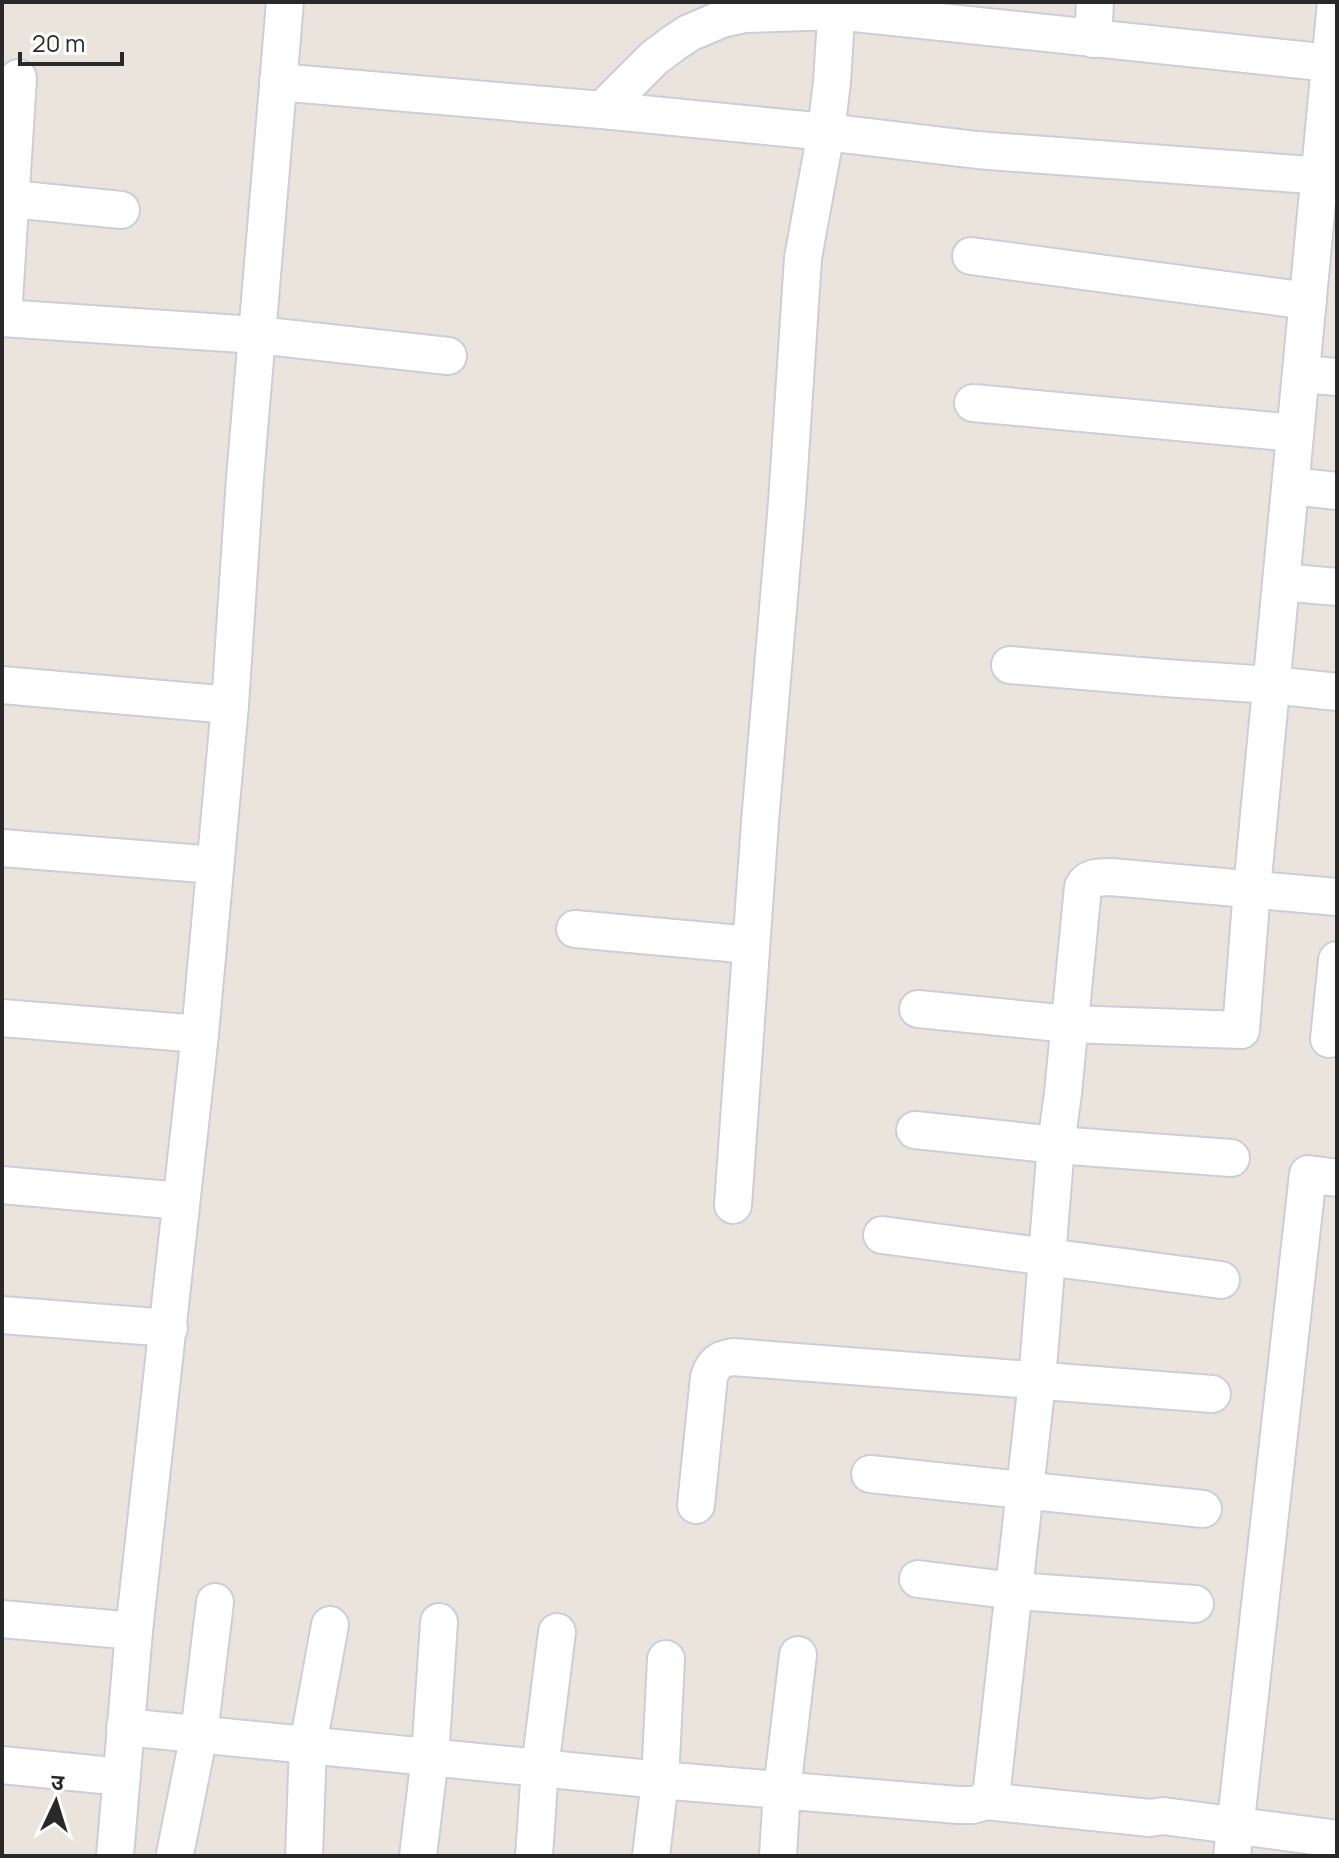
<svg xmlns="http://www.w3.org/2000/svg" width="1339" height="1858" font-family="Manrope,'Noto Sans Devanagari',sans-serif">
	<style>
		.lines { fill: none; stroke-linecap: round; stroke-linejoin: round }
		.minor-casing { stroke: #cbceda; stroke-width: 40 }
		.minor { stroke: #fff; stroke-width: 36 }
	</style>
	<rect width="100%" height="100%" fill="#eae4dd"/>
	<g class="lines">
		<defs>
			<g id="minor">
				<path d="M1093,39L1095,2"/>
				<path d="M278,82L602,110L826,132L977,150L1337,177"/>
				<path d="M602,110L654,58L674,43L689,33L722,19L745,14L836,11L1330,63"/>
				<path d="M2,198L121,210"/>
				<path d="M971,256L1308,301"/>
				<path d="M2,318L257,335L448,356"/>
				<path d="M3,318L18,78"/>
				<path d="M1301,374L1337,377"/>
				<path d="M973,403L1295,433"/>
				<path d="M1291,486L1337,491"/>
				<path d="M1281,582L1337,587"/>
				<path d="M1010,665L1165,678L1272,685L1337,692"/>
				<path d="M2,685L230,705"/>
				<path d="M2,848L215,865"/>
				<path d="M575,929L751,945"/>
				<path d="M918,1009L1069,1024L1241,1030L1252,889L1336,2"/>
				<path d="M2,1018L200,1034"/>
				<path d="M1329,1039L1337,960"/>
				<path d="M915,1130L1056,1145L1231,1158"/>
				<path d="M2,1185L181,1201"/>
				<path d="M733,1205L760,822L787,502L803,258L826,132L832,82L837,2"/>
				<path d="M882,1235L1221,1280"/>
				<path d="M2,1315L169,1328"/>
				<path d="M870,1474L1203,1509"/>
				<path d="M696,1505L709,1377C714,1363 719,1359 733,1357L1212,1394"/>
				<path d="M918,1579L1015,1591L1195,1604"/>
				<path d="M2,1619L134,1631"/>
				<path d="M125,1727L660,1780L958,1805H973L986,1801L992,1788L1037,1381L1056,1145L1063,1093L1083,887C1088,876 1100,878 1111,877L1337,897"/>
				<path d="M2,1765L122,1777"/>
				<path d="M986,1801L1150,1818L1163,1816L1337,1839"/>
				<path d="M175,1854L199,1734L215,1602"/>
				<path d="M115,1856L134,1631L200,1034L230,705L245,478L285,2"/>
				<path d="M304,1856L308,1745L330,1625"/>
				<path d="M418,1856L430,1757L439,1622"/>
				<path d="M534,1856L540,1768L557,1632"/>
				<path d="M651,1856L660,1780L666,1659"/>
				<path d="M778,1856L782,1790L798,1655"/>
				<path d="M1232,1856L1308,1174L1337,1178"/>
			</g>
		</defs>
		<!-- minor casing -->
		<use href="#minor" class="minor-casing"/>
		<!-- minor -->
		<use href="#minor" class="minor"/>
	</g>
	<!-- border -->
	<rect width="1339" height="1858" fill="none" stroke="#292929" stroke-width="8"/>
	<!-- north arrow -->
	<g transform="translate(56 1802) rotate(4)" stroke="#ffffff" stroke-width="6" paint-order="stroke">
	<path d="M0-6L14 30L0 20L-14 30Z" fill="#292929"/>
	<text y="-12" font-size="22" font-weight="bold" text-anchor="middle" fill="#292929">उ</text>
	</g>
	<!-- scale -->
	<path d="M20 52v12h102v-12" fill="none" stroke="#292929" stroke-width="4"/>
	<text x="32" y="52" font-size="24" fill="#292929" stroke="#ffffff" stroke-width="6" paint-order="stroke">20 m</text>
</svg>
